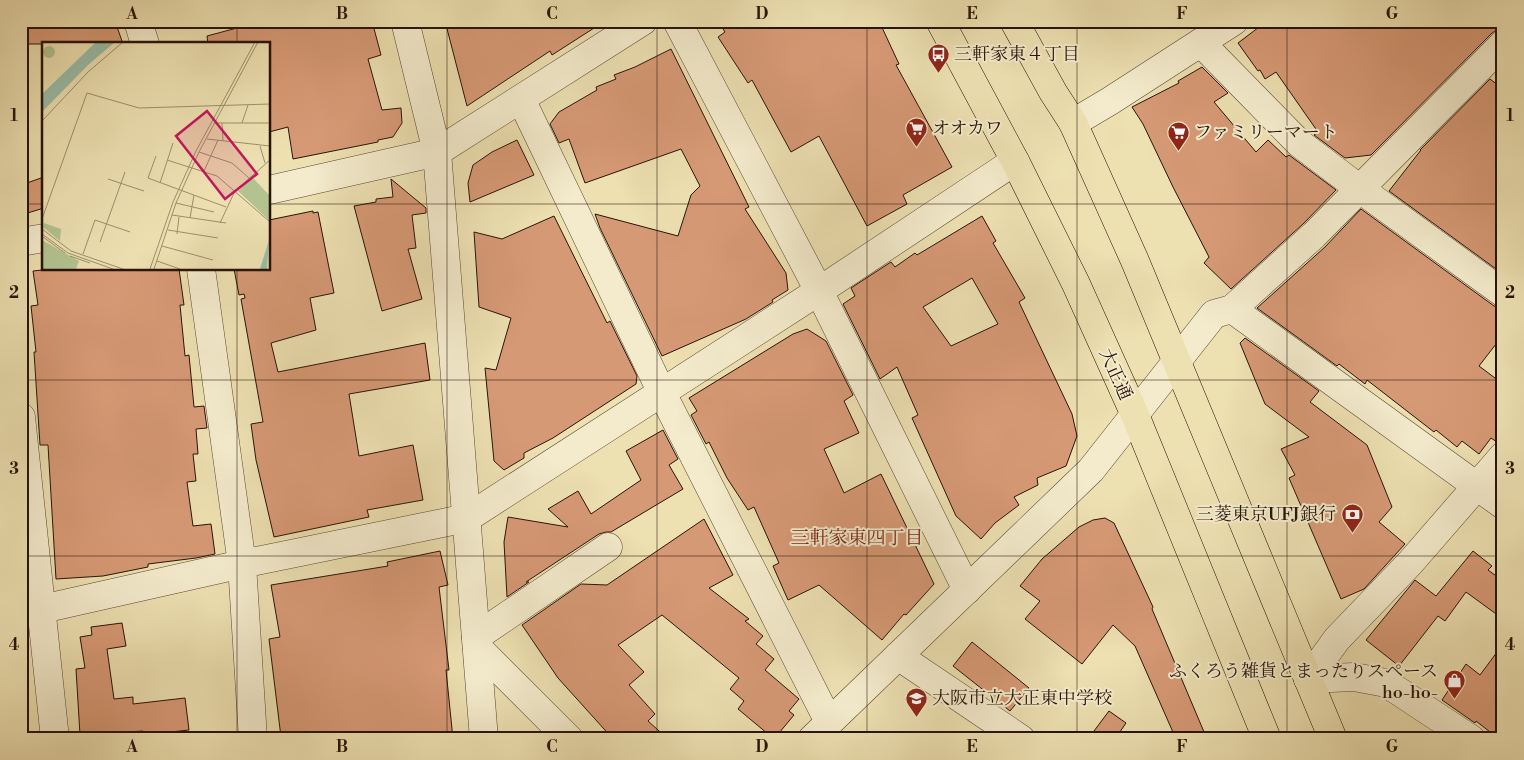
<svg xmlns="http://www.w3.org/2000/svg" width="1524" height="760" font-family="'Libre Bodoni','Noto Serif JP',serif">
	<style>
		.building { fill: #d69975; stroke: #281308; fill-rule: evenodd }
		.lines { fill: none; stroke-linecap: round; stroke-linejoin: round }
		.minor-casing { stroke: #594632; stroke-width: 29 }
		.major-casing { stroke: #281308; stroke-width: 29 }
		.minor { stroke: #f3ebcc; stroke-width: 28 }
		.major { stroke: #ede0b1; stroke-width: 28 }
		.grid { fill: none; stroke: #281308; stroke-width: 1; stroke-opacity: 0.55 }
		.labels { text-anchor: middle; stroke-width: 4; stroke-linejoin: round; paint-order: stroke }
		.poi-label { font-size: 18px; fill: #281308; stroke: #f3ebcc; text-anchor: start }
		.street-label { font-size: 18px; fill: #281308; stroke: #f3ebcc }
		.neighbourhood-label { font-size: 19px; fill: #7a1f14; stroke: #f3ebcc }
		.inset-road { fill: none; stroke: #9e8e6d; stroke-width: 1 }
		.view { fill: #c2185b; fill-opacity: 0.15; stroke: #c2185b; stroke-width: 2.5 }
		.inset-edge { fill: none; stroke: #281308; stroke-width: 2.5 }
		.neatline { fill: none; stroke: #281308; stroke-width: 2 }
		.grid-label { font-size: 16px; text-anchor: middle; font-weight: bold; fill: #281308 }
	</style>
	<rect width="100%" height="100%" fill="#ede0b1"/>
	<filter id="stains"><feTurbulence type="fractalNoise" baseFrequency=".004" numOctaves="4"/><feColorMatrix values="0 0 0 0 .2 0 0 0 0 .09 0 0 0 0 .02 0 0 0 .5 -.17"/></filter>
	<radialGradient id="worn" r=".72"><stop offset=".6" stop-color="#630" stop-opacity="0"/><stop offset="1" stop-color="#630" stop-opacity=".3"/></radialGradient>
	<!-- building -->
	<g class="building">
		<path d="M21,21H115L123,44H21Z"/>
		<path d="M263,21H372L381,55L368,59L382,110L401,108L402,123L393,137L378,140V142L293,159L288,127L269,132V44H208L207,36Z"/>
		<path d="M445,21H605L552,55L550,51L467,106Z"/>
		<path d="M718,21H879L899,64L896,65L952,167L903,195L907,204L867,226L819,136L791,152L752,80L748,83L718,37L725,32Z"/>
		<path d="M1267,21H1503V29H1498L1492,33L1371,155L1345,158L1314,135L1318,132L1276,72L1265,79L1260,70L1258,71L1238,43Z"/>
		<path d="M671,49L749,207L745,209L786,273L788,290L772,300L773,302L746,319L662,356L600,228L595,214L678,236L691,195L700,186L681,149L585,183L569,139L559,143L550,124L559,112L597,90L596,87L616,79L614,75L635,67Z"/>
		<path d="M1202,67L1228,93L1214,102L1256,152L1268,140L1286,157L1289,155L1336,190L1303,224L1231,289L1204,263L1209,257L1173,187L1143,124L1132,107L1179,83L1178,81Z"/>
		<path d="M1490,79L1503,89V274L1389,191L1421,150H1420Z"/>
		<path d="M517,140L534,175L470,202L468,183L473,165L492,152Z"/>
		<path d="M44,177V208L21,215V185Z"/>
		<path d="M391,179L426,208V213L412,215L416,248L408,249L422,299L382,311L354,206L376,202V199L393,197Z"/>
		<path d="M1361,209L1494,306L1503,308V335L1479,366L1503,384V441L1497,442L1491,438L1479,454L1462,441L1457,447L1436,430L1434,432L1367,380L1365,384L1339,364L1337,366L1257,308L1325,247Z"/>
		<path d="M313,211V213L318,212L334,293L310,298L316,330L271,343L278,372L425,343L430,380L349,394L359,456L413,445L423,500L367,510L369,517L274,537L256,460L251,424L263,422L241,299L245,298L244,294L239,295L234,269H269V220Z"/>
		<path d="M554,216L607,323L610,321L637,376L636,384L553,438L524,453V458L504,470L494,461L485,368L496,370L511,318L479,307L474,232L502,239Z"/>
		<path d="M982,216L996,241L993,243L1025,298L1019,302L1072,414L1077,436L1066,466L1037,478L1038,485L1014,497L1019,505L995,523L981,539L956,516L912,418L918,415L897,367L880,379L843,304L855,296L851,288L891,262L895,267L915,253L917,255ZM972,278L998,324L951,346L923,307Z"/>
		<path d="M51,269H179L184,305H180L185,356L189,355L194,407L204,406L207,428L196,429L198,454H193L196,481L187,482L193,526L211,524L215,554L196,558L148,564V567L103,576L56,579L48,445H40L34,352H36L31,306L38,305L33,271Z"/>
		<path d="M807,329L826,341L853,395L844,401L859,433L824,449L844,493L881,474L934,584L906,615L904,614L882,640L819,585L788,600L773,566L779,563L754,507L748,510L727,478L709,442L706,444L691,415L697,411L689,398L793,334Z"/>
		<path d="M1245,338L1319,391L1310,402L1367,445L1392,507L1379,522L1405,544L1364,589L1341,599L1289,478L1295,475L1281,449L1309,437L1265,404L1240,343Z"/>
		<path d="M663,430L678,459L669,465L683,489L611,532H606L599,534L526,582H529L507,597L504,542L508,517L568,527L548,509L578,491L591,514L641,480L626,451Z"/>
		<path d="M1105,518L1114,523L1153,607L1152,609L1207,739H1176L1135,646L1113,625L1082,664L1025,619L1040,601L1020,586L1042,559L1079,527L1093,520Z"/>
		<path d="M704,519L733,575L709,588L749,619L745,621L763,636L756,644L774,659L765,670L799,699L789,711L794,715L774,739L738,709L744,701L730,689L739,678L662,615L618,645L644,672L629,685L655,714L648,721L668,739H613L558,678L522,625L581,584L607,585Z"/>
		<path d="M440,551L448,585L439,587L449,670H446L453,739H331V733L281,737L269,639L280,637L271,585L388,566L387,562Z"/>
		<path d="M1473,551L1492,566L1488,570L1503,581V619L1466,592L1445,621L1438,616L1399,666L1366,640L1415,580L1436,596Z"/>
		<path d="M122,623L126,646L107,649L114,699L133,697V704L185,698L189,730L143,735V731L80,735L76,669L85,668L80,637L92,635L91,627Z"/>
		<path d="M972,642L1029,688L1010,711L953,666Z"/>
		<path d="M1503,644V739H1499L1476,721L1475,723L1442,700L1466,664L1480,675Z"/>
		<path d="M1109,711L1126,723L1115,739H1088Z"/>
	</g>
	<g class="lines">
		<defs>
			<g id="minor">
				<path d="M138,21L145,44"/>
				<path d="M405,21L437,152L484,739"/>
				<path d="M677,21L819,291L967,590"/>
				<path d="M1201,43L1299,143L1360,189L1503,293"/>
				<path d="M521,99L661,391L829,722"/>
				<path d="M1073,123L1110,101L1234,21"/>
				<path d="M269,190L437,152L643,21"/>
				<path d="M21,242L44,238"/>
				<path d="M201,269L242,564L253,739"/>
				<path d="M1232,309L1503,505"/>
				<path d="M21,417L55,739"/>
				<path d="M42,609L242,564L467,518L819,291L1015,161"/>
				<path d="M476,637L608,547"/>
				<path d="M477,647L569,739"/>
				<path d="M898,656L1021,739"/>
				<path d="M1308,679L1337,639L1410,563L1503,456"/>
				<path d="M1308,679L1354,677L1386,683L1471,739"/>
				<path d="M812,739L1091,470L1214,314L1232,309L1314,235L1503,44"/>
			</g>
			<g id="major">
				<path d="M940,21L1015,161L1076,284L1135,415L1267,739"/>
				<path d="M1014,21L1053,92L1073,123L1135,261L1333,739"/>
			</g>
		</defs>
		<!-- minor casing -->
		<use href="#minor" class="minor-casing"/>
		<!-- major casing -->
		<use href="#major" class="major-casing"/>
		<!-- minor -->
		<use href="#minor" class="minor"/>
		<!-- major -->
		<use href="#major" class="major"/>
	</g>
	<!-- grid -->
	<path class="grid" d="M237,21V44M447,21V739M657,21V739M867,21V739M1077,21V739M1287,21V739M21,204H44M269,204H1503M237,269V739M21,380H1503M21,556H1503"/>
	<!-- icons -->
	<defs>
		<symbol id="bus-pin" viewBox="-11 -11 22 30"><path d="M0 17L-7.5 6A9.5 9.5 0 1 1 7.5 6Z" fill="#8f2418" stroke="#f3ebcc"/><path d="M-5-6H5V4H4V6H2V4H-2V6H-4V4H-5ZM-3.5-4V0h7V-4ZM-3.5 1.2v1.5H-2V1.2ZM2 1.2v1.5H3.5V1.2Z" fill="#fff"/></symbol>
		<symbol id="supermarket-pin" viewBox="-11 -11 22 30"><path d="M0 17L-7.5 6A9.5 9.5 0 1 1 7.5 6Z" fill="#8f2418" stroke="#f3ebcc"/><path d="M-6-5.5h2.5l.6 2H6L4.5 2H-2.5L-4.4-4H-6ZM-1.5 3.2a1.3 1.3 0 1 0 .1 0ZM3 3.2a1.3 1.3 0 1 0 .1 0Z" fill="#fff"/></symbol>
		<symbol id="bank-pin" viewBox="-11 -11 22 30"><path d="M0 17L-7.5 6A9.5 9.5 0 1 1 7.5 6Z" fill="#8f2418" stroke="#f3ebcc"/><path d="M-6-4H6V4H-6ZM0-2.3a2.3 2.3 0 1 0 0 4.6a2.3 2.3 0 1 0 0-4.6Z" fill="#fff"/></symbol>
		<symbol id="shop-pin" viewBox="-11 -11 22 30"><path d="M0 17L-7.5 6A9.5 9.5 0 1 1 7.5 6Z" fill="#8f2418" stroke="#f3ebcc"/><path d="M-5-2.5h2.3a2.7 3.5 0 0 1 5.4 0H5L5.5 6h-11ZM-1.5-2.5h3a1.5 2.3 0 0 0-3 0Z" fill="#fff"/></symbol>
		<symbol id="school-pin" viewBox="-11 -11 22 30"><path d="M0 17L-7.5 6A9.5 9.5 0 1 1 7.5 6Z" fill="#8f2418" stroke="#f3ebcc"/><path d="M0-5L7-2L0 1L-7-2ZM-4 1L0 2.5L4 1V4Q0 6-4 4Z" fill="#fff"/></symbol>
	</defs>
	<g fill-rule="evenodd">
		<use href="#bus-pin" x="926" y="42" width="25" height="34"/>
		<use href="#supermarket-pin" x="904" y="116" width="25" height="34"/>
		<use href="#supermarket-pin" x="1166" y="120" width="25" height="34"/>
		<use href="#bank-pin" x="1340" y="502" width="25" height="34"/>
		<use href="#shop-pin" x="1442" y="668" width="25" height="34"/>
		<use href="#school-pin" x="904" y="686" width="25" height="34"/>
	</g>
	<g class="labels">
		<!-- poi labels -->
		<g class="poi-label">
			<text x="954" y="60">三軒家東４丁目</text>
			<text x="932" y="134">オオカワ</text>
			<text x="1194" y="138">ファミリーマート</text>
			<text x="1336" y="520" text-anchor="end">三菱東京UFJ銀行</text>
			<text x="1438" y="677" text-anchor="end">ふくろう雑貨とまったりスペース<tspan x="1438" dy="21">ho-ho-</tspan></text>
			<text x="932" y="704">大阪市立大正東中学校</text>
		</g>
		<!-- street labels -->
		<g class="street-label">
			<text transform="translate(1116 374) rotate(66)" y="6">大正通</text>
		</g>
		<!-- neighbourhood labels -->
		<g class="neighbourhood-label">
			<text x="857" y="544">三軒家東四丁目</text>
		</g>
	</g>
	<!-- overview -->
	<g transform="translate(42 42)">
		<rect width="228" height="228" fill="#ede0b1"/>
		<path d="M1 10a6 6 0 1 1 12 0a6 6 0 1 1-12 0ZM210,135L227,153V178L196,149ZM2,181L19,187L18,199L1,185ZM0,198L37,219L34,227H0Z" fill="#b2c390"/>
		<path d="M54,0H73L46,23L0,70V52ZM227,198L225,227H218Z" fill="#9abda8"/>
		<path class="inset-road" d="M0,79L46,30L81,0M173,81H228M180,81L181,99M200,81L206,63M165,97L228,104M218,104L223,121M157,110L190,121L207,136M114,114L106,136L184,165M125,118L175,134L228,180M162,129L176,98M66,137L102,149M118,141L131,101M134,161L172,170M130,173L184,181M148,176L152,153M0,177L45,51L97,66L228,62M178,181L193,149L228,118M0,187L29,209L81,227M126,188L176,196M0,192L26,211L71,227M135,192L137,175M1,195L23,211M58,200L83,130M120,204L171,218M41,212L53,178L88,190M28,214L48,221M115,219L138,227M108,227L131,160L154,109L213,0M112,227L134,161L157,110L216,0"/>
		<path class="view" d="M165,69L215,132L183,157L134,94Z"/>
		<rect width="228" height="228" class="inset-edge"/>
	</g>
	<!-- margin -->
	<rect width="1524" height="760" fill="none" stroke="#ede0b1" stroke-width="55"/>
	<rect x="28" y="28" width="1468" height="704" class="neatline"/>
	<g class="grid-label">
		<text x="132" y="19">A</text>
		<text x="342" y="19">B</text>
		<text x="552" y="19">C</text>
		<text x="762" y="19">D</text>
		<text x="972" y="19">E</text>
		<text x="1182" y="19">F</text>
		<text x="1392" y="19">G</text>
		<text x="14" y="121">1</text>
		<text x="1510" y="121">1</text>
		<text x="14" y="298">2</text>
		<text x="1510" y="298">2</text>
		<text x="14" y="474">3</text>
		<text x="1510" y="474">3</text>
		<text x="14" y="650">4</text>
		<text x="1510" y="650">4</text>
		<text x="132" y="752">A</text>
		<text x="342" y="752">B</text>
		<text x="552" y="752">C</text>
		<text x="762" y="752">D</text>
		<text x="972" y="752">E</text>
		<text x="1182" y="752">F</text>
		<text x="1392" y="752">G</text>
	</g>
	<rect width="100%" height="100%" filter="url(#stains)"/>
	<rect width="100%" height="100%" fill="url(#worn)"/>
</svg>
